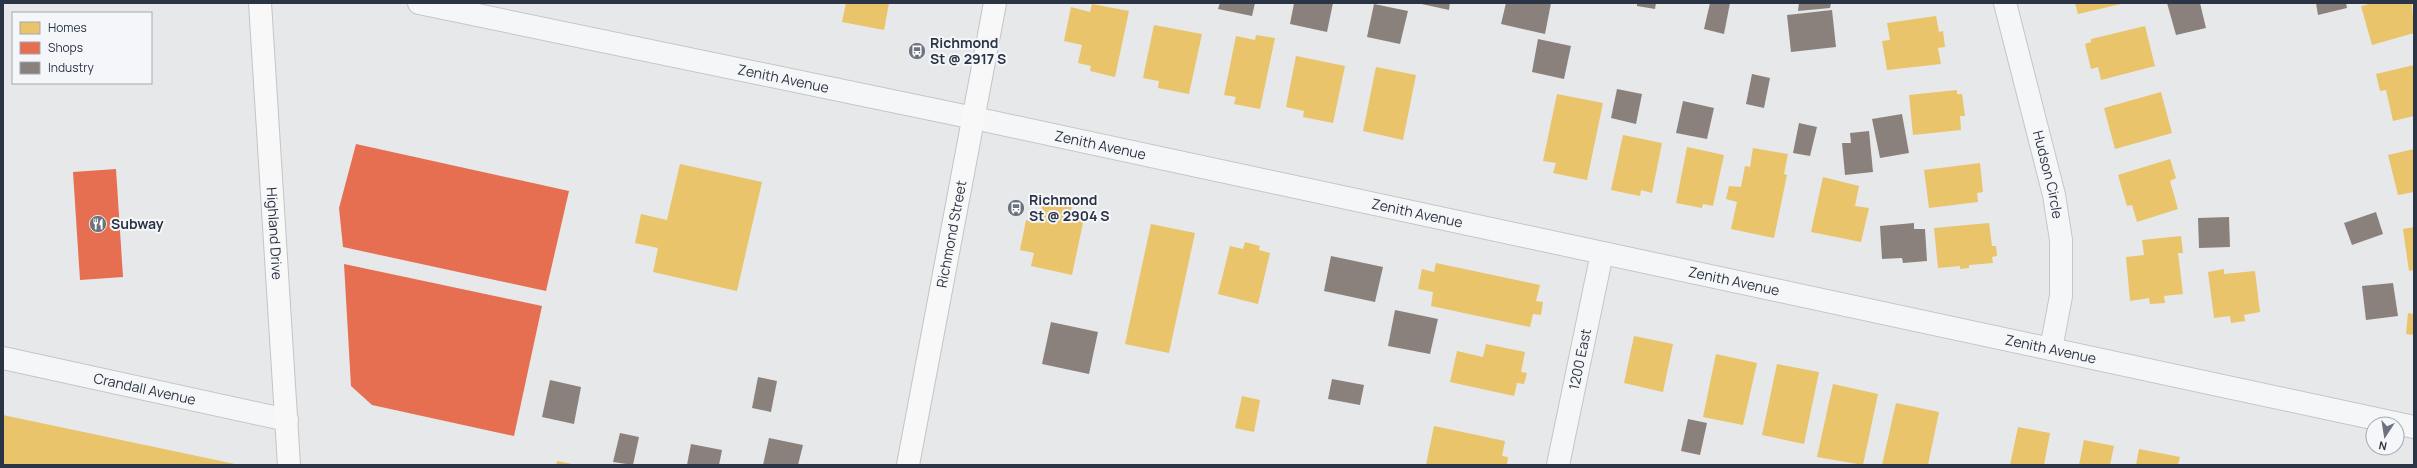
<svg xmlns="http://www.w3.org/2000/svg" width="2417" height="468" font-family="Manrope,sans-serif">
	<style>
		.homes { fill: #e9c46a }
		.shops { fill: #e76f51 }
		.industry { fill: #8a817c }
		.lines { fill: none; stroke-linecap: round; stroke-linejoin: round }
		.minor-casing { stroke: #c4c6c8; stroke-width: 24 }
		.major-casing { stroke: #c2c5c8; stroke-width: 24 }
		.minor { stroke: #f5f6f7; stroke-width: 22 }
		.major { stroke: #f8f8f8; stroke-width: 22 }
		.labels { text-anchor: middle; stroke-width: 4; stroke-linejoin: round; paint-order: stroke }
		.poi-label { font-size: 14px; font-weight: bold; fill: #2b3445; stroke: #f4f6f9; text-anchor: start }
		.street-label { font-size: 14px; fill: #2b3445; stroke: #f4f6f9 }
	</style>
	<rect width="100%" height="100%" fill="#e6e8ea"/>
	<!-- homes -->
	<g class="homes">
		<path d="M846,3H889L884,30L842,22Z"/>
		<path d="M2075,3H2121V4L2078,14Z"/>
		<path d="M2373,3H2412L2414,33L2372,45L2361,6Z"/>
		<path d="M1092,4L1129,11L1115,77L1090,71L1091,66L1078,63L1082,45L1064,41L1071,7L1090,12Z"/>
		<path d="M1936,16L1939,32L1943,31L1945,47L1938,48L1941,64L1887,70L1882,41L1890,40L1887,23Z"/>
		<path d="M1154,25L1202,34L1189,94L1158,88L1159,81L1143,78Z"/>
		<path d="M2145,26L2155,66L2101,80L2098,67L2091,69L2085,44L2091,42V39Z"/>
		<path d="M1256,35L1275,38L1260,109L1234,104L1236,97L1224,95L1236,36L1255,40Z"/>
		<path d="M1296,56L1345,66L1333,123L1303,117L1304,111L1286,107Z"/>
		<path d="M2414,65V116L2393,121L2386,90L2380,91L2376,74Z"/>
		<path d="M1376,67L1416,75L1403,140L1363,131Z"/>
		<path d="M1957,90V94H1962L1965,116H1960L1961,130L1913,135L1909,95Z"/>
		<path d="M2161,92L2172,133L2115,149L2104,108Z"/>
		<path d="M1557,94L1603,103L1587,180L1553,173L1556,163L1543,161Z"/>
		<path d="M1623,135L1662,143L1652,193L1641,190L1640,196L1611,190Z"/>
		<path d="M1687,147L1724,155L1713,206L1703,204L1702,208L1676,203Z"/>
		<path d="M1753,148L1788,154L1784,174L1787,175L1774,238L1731,229L1737,202L1726,199L1729,186L1741,187L1745,166L1750,167Z"/>
		<path d="M2414,149V192L2398,195L2388,155Z"/>
		<path d="M2170,159L2176,178L2170,181L2178,209L2137,222L2132,205L2127,206L2118,175Z"/>
		<path d="M1980,163L1983,192L1977,193L1978,202L1929,208L1924,170Z"/>
		<path d="M680,164L762,182L737,291L653,272L658,248L635,243L641,214L667,220Z"/>
		<path d="M1823,177L1859,186L1855,206L1869,208L1861,242L1811,232Z"/>
		<path d="M1043,201L1072,206L1070,215L1084,218L1072,275L1031,266L1034,253L1020,250L1026,220L1039,223Z"/>
		<path d="M1989,223L1992,246H1996L1997,256L1992,257L1993,263L1969,265V268L1960,269V266L1938,268L1934,228Z"/>
		<path d="M1151,224L1195,233L1169,353L1125,344Z"/>
		<path d="M2414,227V270L2409,271L2403,229Z"/>
		<path d="M2181,236L2183,253H2178L2183,294L2164,296L2165,303L2150,304L2149,298L2130,301L2126,257L2144,255L2142,240Z"/>
		<path d="M1245,242L1260,246L1259,250L1270,253L1258,304L1218,294L1230,246L1243,249Z"/>
		<path d="M1436,263L1540,285L1536,301L1543,302L1541,315L1533,314L1530,327L1431,306L1433,292L1418,289L1422,269L1434,272Z"/>
		<path d="M2224,269V274L2255,271L2260,312L2244,315L2245,321L2231,323L2230,316L2214,318L2208,272Z"/>
		<path d="M2408,313L2414,314V335L2406,334Z"/>
		<path d="M1634,336L1673,344L1663,392L1624,383Z"/>
		<path d="M1486,344L1525,352L1521,372L1527,373L1524,384L1517,383L1514,396L1450,382L1457,351L1483,357Z"/>
		<path d="M1716,354L1757,363L1743,425L1703,417Z"/>
		<path d="M1777,364L1819,372L1804,444L1762,435Z"/>
		<path d="M1833,384L1878,394L1863,465L1817,457Z"/>
		<path d="M1242,396L1260,400L1254,432L1235,428Z"/>
		<path d="M1896,403L1939,412L1928,465H1882Z"/>
		<path d="M3,415L235,464V465H3Z"/>
		<path d="M1434,426L1505,441L1502,456L1508,457L1507,465H1426Z"/>
		<path d="M2018,427L2050,433L2044,465H2010Z"/>
		<path d="M2084,440L2114,446L2110,465H2079Z"/>
		<path d="M2139,449L2180,457L2178,465H2136Z"/>
		<path d="M557,461L572,464V465H556Z"/>
	</g>
	<!-- shops -->
	<g class="shops">
		<path d="M356,144L569,191L546,291L343,247L339,208Z"/>
		<path d="M116,169L123,277L80,280L73,172Z"/>
		<path d="M344,264L542,306L514,436L372,405L351,386Z"/>
	</g>
	<!-- industry -->
	<g class="industry">
		<path d="M1220,3H1255L1252,16L1218,9Z"/>
		<path d="M1294,3H1333L1327,32L1290,24Z"/>
		<path d="M1417,3H1450L1449,10Z"/>
		<path d="M1506,3H1551L1545,34L1501,24Z"/>
		<path d="M1637,3H1656L1655,9L1637,6Z"/>
		<path d="M1710,3H1730L1724,34L1704,29Z"/>
		<path d="M1799,3H1831L1830,8L1798,11Z"/>
		<path d="M2167,3H2200L2206,28L2176,35Z"/>
		<path d="M2316,3H2346L2347,8L2318,15Z"/>
		<path d="M1374,4L1408,11L1400,44L1367,37Z"/>
		<path d="M1832,10L1836,47L1791,52L1787,15Z"/>
		<path d="M1538,39L1571,46L1564,79L1532,72Z"/>
		<path d="M1752,74L1770,78L1764,108L1746,104Z"/>
		<path d="M1617,89L1642,94L1636,124L1611,118Z"/>
		<path d="M1683,101L1714,108L1707,139L1676,133Z"/>
		<path d="M1902,114L1909,153L1880,158L1872,119Z"/>
		<path d="M1799,123L1817,127L1810,156L1793,153Z"/>
		<path d="M1869,131L1873,172L1845,175L1842,143H1851L1850,133Z"/>
		<path d="M2376,212L2383,234L2352,245L2344,223Z"/>
		<path d="M2229,217L2230,247L2199,248L2198,218Z"/>
		<path d="M1914,223V229H1925L1927,261L1903,263L1902,258L1882,259L1880,226Z"/>
		<path d="M1331,256L1383,267L1375,302L1324,291Z"/>
		<path d="M2393,283L2398,316L2366,320L2362,286Z"/>
		<path d="M1395,310L1438,319L1430,354L1388,346Z"/>
		<path d="M1051,322L1098,332L1089,374L1042,364Z"/>
		<path d="M758,377L777,381L771,412L752,408Z"/>
		<path d="M1332,379L1364,385L1360,405L1328,399Z"/>
		<path d="M550,380L581,387L574,424L542,417Z"/>
		<path d="M1688,419L1707,423L1700,455L1681,451Z"/>
		<path d="M620,433L639,437L633,465L613,462Z"/>
		<path d="M769,438L803,445L798,465H763Z"/>
		<path d="M691,444L722,450L719,465H687Z"/>
	</g>
	<g class="lines">
		<defs>
			<g id="minor">
				<path id="s1" d="M419,3L974,118L2414,427"/>
				<path id="s2" d="M2005,3L2054,195L2061,240V296L2051,349"/>
				<path id="s3" d="M3,358L287,420"/>
				<path id="s4" d="M1558,465L1602,253"/>
			</g>
			<g id="major">
				<path id="s5" d="M260,3L289,465"/>
				<path id="s6" d="M908,465L995,3"/>
			</g>
		</defs>
		<!-- minor casing -->
		<use href="#minor" class="minor-casing"/>
		<!-- major casing -->
		<use href="#major" class="major-casing"/>
		<!-- minor -->
		<use href="#minor" class="minor"/>
		<!-- major -->
		<use href="#major" class="major"/>
	</g>
	<!-- icons -->
	<defs>
		<symbol id="bus-disc" viewBox="-11 -11 22 22"><circle r="9.5" fill="#6c737f" stroke="#f4f6f9"/><path d="M-5-6H5V4H4V6H2V4H-2V6H-4V4H-5ZM-3.5-4V0h7V-4ZM-3.5 1.2v1.5H-2V1.2ZM2 1.2v1.5H3.5V1.2Z" fill="#fff"/></symbol>
		<symbol id="restaurant-disc" viewBox="-11 -11 22 22"><circle r="9.5" fill="#6c737f" stroke="#f4f6f9"/><path d="M-5-6h1v4h1v-4h1v4h1v-4h1v5L-1.5 .5V6h-2V.5L-5-1ZM5-6V6H3V1.5H1.5Q1.5-4 5-6Z" fill="#fff"/></symbol>
	</defs>
	<g fill-rule="evenodd">
		<use href="#bus-disc" x="907" y="41" width="20" height="20"/>
		<use href="#bus-disc" x="1006" y="198" width="20" height="20"/>
		<use href="#restaurant-disc" x="88" y="214" width="20" height="20"/>
	</g>
	<g class="labels">
		<!-- poi labels -->
		<g class="poi-label">
			<text x="930" y="48">Richmond<tspan x="930" dy="16">St @ 2917 S</tspan></text>
			<text x="1029" y="205">Richmond<tspan x="1029" dy="16">St @ 2904 S</tspan></text>
			<text x="111" y="229">Subway</text>
		</g>
		<!-- street labels -->
		<g class="street-label">
			<text dy="5" stroke="none"><textPath href="#s1" startOffset="372">Zenith Avenue</textPath></text>
			<text dy="5" stroke="none"><textPath href="#s1" startOffset="696">Zenith Avenue</textPath></text>
			<text dy="5" stroke="none"><textPath href="#s2" startOffset="177">Hudson Circle</textPath></text>
			<text dy="5" stroke="none"><textPath href="#s1" startOffset="1020">Zenith Avenue</textPath></text>
			<text dy="5" stroke="none"><textPath href="#s5" startOffset="231">Highland Drive</textPath></text>
			<text dy="5" stroke="none"><textPath href="#s6" startOffset="235">Richmond Street</textPath></text>
			<text dy="5" stroke="none"><textPath href="#s1" startOffset="1344">Zenith Avenue</textPath></text>
			<text dy="5" stroke="none"><textPath href="#s1" startOffset="1668">Zenith Avenue</textPath></text>
			<text dy="5" stroke="none"><textPath href="#s4" startOffset="108">1200 East</textPath></text>
			<text dy="5" stroke="none"><textPath href="#s3" startOffset="145">Crandall Avenue</textPath></text>
		</g>
	</g>
	<!-- border -->
	<rect width="2417" height="468" fill="none" stroke="#2b3445" stroke-width="8"/>
	<!-- legend -->
	<rect x="12" y="12" width="140" height="72" fill="#f4f6f9" stroke="#a4a8b1"/>
	<rect x="20" y="22" width="20" height="12" fill="#e9c46a" stroke="#a4a8b1"/>
	<text x="48" y="32" font-size="12" fill="#2b3445">Homes</text>
	<rect x="20" y="42" width="20" height="12" fill="#e76f51" stroke="#a4a8b1"/>
	<text x="48" y="52" font-size="12" fill="#2b3445">Shops</text>
	<rect x="20" y="62" width="20" height="12" fill="#8a817c" stroke="#a4a8b1"/>
	<text x="48" y="72" font-size="12" fill="#2b3445">Industry</text>
	<!-- north arrow -->
	<g transform="translate(2385 436) rotate(192)"><circle r="19" fill="#f4f6f9" stroke="#a4a8b1"/>
	<path d="M0-3L7 15L0 10L-7 15Z" fill="#6c737f"/>
	<text y="-6" font-size="11" font-weight="bold" text-anchor="middle" fill="#2b3445">N</text>
	</g>
</svg>
